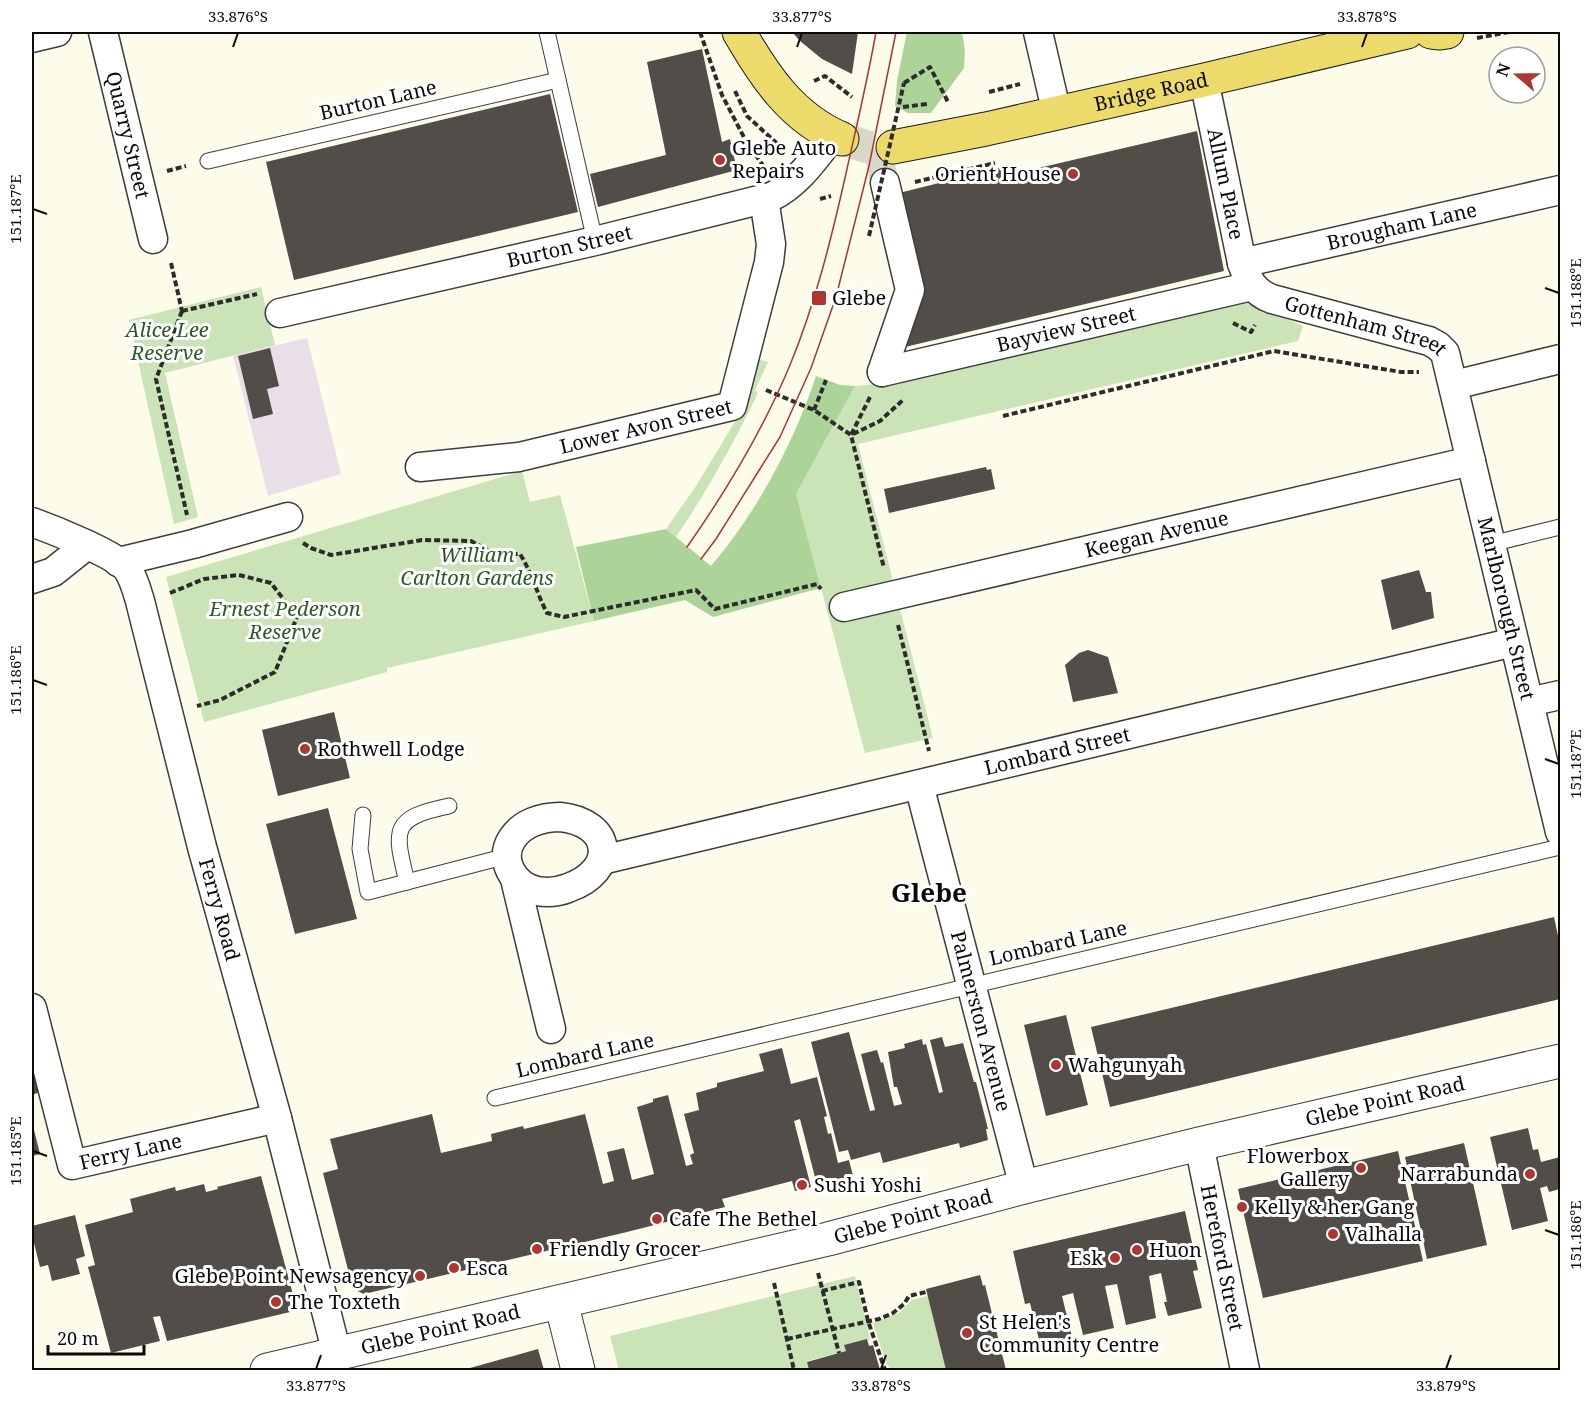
<svg xmlns="http://www.w3.org/2000/svg" width="1592" height="1402" font-family="'Noto Serif',serif">
	<style>
		.industrial { fill: #e9dfe9 }
		.green { fill: #cae4b7 }
		.forest { fill: #acd398 }
		.building { fill: #524d48 }
		.lines { fill: none; stroke-linecap: round; stroke-linejoin: round }
		.minor-tunnel { stroke: #d9d7c8; stroke-width: 28; stroke-dasharray: 28 14; stroke-linecap: butt }
		.primary-tunnel { stroke: #d9d7c8; stroke-width: 33; stroke-dasharray: 33 16; stroke-linecap: butt }
		.service-casing { stroke: #3d3d3d; stroke-width: 17 }
		.minor-casing { stroke: #3d3d3d; stroke-width: 31 }
		.tertiary-casing { stroke: #3d3d3d; stroke-width: 35 }
		.primary-casing { stroke: #1b1b1b; stroke-width: 35 }
		.path { stroke: #2c2c2c; stroke-width: 4; stroke-dasharray: 6 3; stroke-linecap: butt }
		.service { stroke: #fff; stroke-width: 15 }
		.minor { stroke: #fff; stroke-width: 28 }
		.tertiary { stroke: #fff; stroke-width: 33 }
		.primary { stroke: #ecda6a; stroke-width: 33 }
		.tram { stroke: #ad3630; stroke-width: 1.5 }
		.path-bridge { stroke: #2c2c2c; stroke-width: 4; stroke-dasharray: 6 3; stroke-linecap: butt }
		.ticks { fill: none; stroke: #0a0a0a; stroke-width: 2 }
		.poi-dot { fill: #ad3630; stroke: #fff; stroke-width: 2 }
		.labels { text-anchor: middle; stroke-width: 6; stroke-linejoin: round; paint-order: stroke }
		.street-label { font-size: 20px; fill: #0a0a0a; stroke: #fff }
		.poi-label { font-size: 20px; fill: #0a0a0a; stroke: #fff; text-anchor: start }
		.park-label { font-size: 20px; font-style: italic; fill: #285b21; stroke: #fff }
		.district-label { font-size: 26px; font-weight: bold; fill: #0a0a0a; stroke: #fff }
		.neatline { fill: none; stroke: #0a0a0a; stroke-width: 2 }
		.ticks-label { font-size: 15px; text-anchor: middle; fill: #0a0a0a }
	</style>
	<rect width="100%" height="100%" fill="#fdfbe9"/>
	<!-- industrial -->
	<path class="industrial" d="M307,338L341,474L268,496L233,355Z"/>
	<!-- green -->
	<g class="green">
		<path d="M261,287L275,345L165,373L198,517L174,524L129,320Z"/>
		<path d="M1249,302L1303,326L1298,341L858,444L933,738L865,753L796,494L855,386L887,383Z"/>
		<path d="M758,359L768,362L755,390L758,393C734,443 707,491 676,537L666,529L696,486L739,415Z"/>
		<path d="M522,471L530,502L560,495L594,621L387,668V672L204,722L166,577Z"/>
		<path d="M855,1276L870,1339L845,1345L846,1351L807,1361L809,1370H619L610,1336Z"/>
		<path d="M928,1296L946,1370H891L886,1363L873,1323L899,1313L912,1300Z"/>
	</g>
	<!-- forest -->
	<g class="forest">
		<path d="M907,32H962L965,51L964,68L931,113H908L895,106L897,81Z"/>
		<path d="M816,376L840,385L855,386L796,494L821,588L713,617L685,600L594,621L576,547L666,529L711,566C757,512 794,443 816,376Z"/>
	</g>
	<!-- building -->
	<g class="building">
		<path d="M792,32H858L852,74L822,59L800,41Z"/>
		<path d="M702,49L722,142L730,139L737,170L598,207L590,174L666,155L647,62Z"/>
		<path d="M550,94L578,212L294,280L266,162Z"/>
		<path d="M1197,131L1224,271L905,347L924,294L899,193L1011,165L1013,174Z"/>
		<path d="M270,348L279,386L267,389L273,414L253,419L238,356Z"/>
		<path d="M986,467L987,470L991,469L995,489L889,513L884,489Z"/>
		<path d="M1419,570L1426,592H1431L1434,618L1392,630L1381,580Z"/>
		<path d="M1088,650L1108,657L1118,693L1073,702L1065,665L1079,653Z"/>
		<path d="M334,712L350,778L278,796L262,730Z"/>
		<path d="M328,808L357,919L295,934L266,824Z"/>
		<path d="M1554,917L1560,945V999L1110,1107L1091,1027Z"/>
		<path d="M1066,1015L1088,1105L1046,1116L1024,1025Z"/>
		<path d="M849,1032L870,1111L875,1110L861,1054L877,1050L881,1063L883,1062L894,1106L902,1104L897,1087H894L888,1052L905,1048L904,1044L922,1039L923,1045L926,1044L939,1093L943,1092L930,1040L942,1037L945,1047L963,1043L974,1082H976L988,1129H986L988,1140L960,1148L959,1143L883,1163L880,1152L851,1160L848,1150L839,1152L811,1042Z"/>
		<path d="M782,1048L791,1084L817,1077L827,1116L824,1117L828,1134L831,1133L838,1163L849,1160L853,1176L817,1185L800,1119L794,1121L811,1187L795,1191L792,1181L722,1199L725,1207L627,1232L364,1294L353,1289L323,1173L338,1169L330,1139L432,1114L441,1153L492,1141L491,1134L523,1126L524,1129L585,1114L603,1184L614,1181L607,1152L624,1148L632,1180L654,1174L637,1107L653,1102V1099L668,1095L686,1166L693,1164L690,1155L694,1153L684,1114L699,1110L696,1093L717,1087V1083L764,1071L759,1054Z"/>
		<path d="M32,1061L40,1092L32,1095Z"/>
		<path d="M32,1122L40,1154L32,1156Z"/>
		<path d="M1528,1128L1533,1150L1538,1149L1541,1162L1560,1157V1189L1549,1192L1547,1186L1540,1188L1548,1221L1512,1230L1490,1137Z"/>
		<path d="M1464,1143L1487,1245L1427,1259L1405,1157Z"/>
		<path d="M1398,1151L1423,1261L1263,1298L1238,1189Z"/>
		<path d="M261,1176L295,1302L290,1312L167,1341L160,1316L153,1317L160,1341L111,1353L88,1267L95,1265L85,1225L133,1212L130,1199L175,1187L176,1191L204,1184L206,1192L218,1189L217,1187Z"/>
		<path d="M1185,1211L1198,1270L1193,1271L1202,1308L1168,1316L1164,1302H1167L1161,1273L1149,1276L1156,1318L1126,1325L1117,1284L1105,1286L1114,1328L1083,1335L1073,1293L1062,1296L1072,1337L1040,1344L1030,1303L1025,1304L1013,1251Z"/>
		<path d="M75,1215L85,1256L76,1259L80,1274L52,1281L48,1265L40,1267L32,1235V1226Z"/>
		<path d="M980,1275L983,1286L985,1285L1006,1370H946L926,1289Z"/>
		<path d="M867,1339L869,1346L873,1345L880,1370H809L807,1362L846,1351L844,1345Z"/>
		<path d="M538,1349L544,1370H463Z"/>
	</g>
	<g class="lines">
		<!-- minor-tunnel -->
		<path class="minor-tunnel" d="M877,148L885,183"/>
		<!-- primary-tunnel -->
		<path class="primary-tunnel" d="M842,139L868,147H893"/>
		<defs>
			<g id="service">
				<path d="M547,32L595,241"/>
				<path d="M208,161L558,80"/>
				<path d="M1491,544L1560,527"/>
				<path d="M363,815L360,849L368,892L507,856"/>
				<path d="M407,882C394,829 391,818 449,806"/>
				<path d="M495,1098L1560,847"/>
			</g>
			<g id="minor">
				<path id="s1" d="M103,32L153,239"/>
				<path d="M1038,32L1057,114"/>
				<path d="M32,38L57,32"/>
				<path id="s2" d="M1204,80L1242,263C1248,280 1253,292 1272,299L1429,341L1438,346L1445,353L1560,832"/>
				<path id="s3" d="M1242,263L1560,190"/>
				<path id="s4" d="M280,313L595,241L771,197C798,184 815,158 833,135"/>
				<path id="s5" d="M882,372L1252,286"/>
				<path d="M882,372L910,290L885,183"/>
				<path d="M1454,385L1560,359"/>
				<path id="s6" d="M420,467L519,457L732,406L769,262L771,244L764,199"/>
				<path id="s7" d="M32,522C51,529 118,555 128,570C134,579 137,591 140,601L202,847L277,1118L337,1354"/>
				<path d="M118,562L193,544L288,517"/>
				<path d="M32,579L53,572L87,545"/>
				<path id="s8" d="M844,607L1471,461"/>
				<path d="M1529,702L1560,695"/>
				<path id="s9" d="M919,785L1024,1187"/>
				<path d="M560,817C612,822 619,870 568,888C558,892 548,893 537,891C514,886 498,860 512,839C522,823 542,817 560,817Z"/>
				<path id="s10" d="M602,860L1514,642"/>
				<path d="M515,879L551,1029"/>
				<path id="s11" d="M32,1008L72,1165L277,1118"/>
				<path id="s12" d="M1199,1144L1245,1370"/>
			</g>
			<g id="tertiary">
				<path d="M561,1302L578,1370"/>
				<path id="s13" d="M267,1370L828,1239L1024,1187L1199,1144L1560,1061"/>
			</g>
			<g id="primary">
				<path d="M739,32C765,77 792,118 842,139"/>
				<path d="M1431,32L1440,33L1447,32"/>
				<path id="s14" d="M893,147L986,129L1204,80L1407,32"/>
			</g>
		</defs>
		<!-- service casing -->
		<use href="#service" class="service-casing"/>
		<!-- minor casing -->
		<use href="#minor" class="minor-casing"/>
		<!-- tertiary casing -->
		<use href="#tertiary" class="tertiary-casing"/>
		<!-- primary casing -->
		<use href="#primary" class="primary-casing"/>
		<!-- path -->
		<g class="path">
			<path d="M700,32L722,95L748,145L765,168"/>
			<path d="M1477,38L1509,32"/>
			<path d="M814,81L825,76L852,97"/>
			<path d="M904,83L930,67L948,102"/>
			<path d="M735,91L747,116L783,149"/>
			<path d="M989,92L1020,84"/>
			<path d="M903,107L927,104"/>
			<path d="M167,171L186,166"/>
			<path d="M915,182L995,163"/>
			<path d="M820,199L831,196"/>
			<path d="M171,263L182,311"/>
			<path d="M182,311L156,379L187,515"/>
			<path d="M182,311L257,294"/>
			<path d="M1233,323L1251,332L1255,325"/>
			<path d="M766,390L814,410L851,435L880,421L904,399"/>
			<path d="M870,397L851,435L884,568"/>
			<path d="M814,410L826,380"/>
			<path d="M1003,416L1274,351L1401,372H1419"/>
			<path d="M303,543L311,548L331,555L422,540L471,541L497,555L520,554C532,573 537,594 547,613L564,617L696,590L715,609L817,584L821,589"/>
			<path d="M170,593L204,579L239,575L271,583L297,617L275,672L220,700L197,706"/>
			<path d="M898,625L929,751"/>
			<path d="M818,1273L839,1353"/>
			<path d="M774,1283L794,1370"/>
			<path d="M822,1291L859,1282L868,1321L885,1370"/>
			<path d="M787,1339L879,1319L893,1313L904,1304L909,1296L926,1292"/>
		</g>
		<!-- service -->
		<use href="#service" class="service"/>
		<!-- minor -->
		<use href="#minor" class="minor"/>
		<!-- tertiary -->
		<use href="#tertiary" class="tertiary"/>
		<!-- primary -->
		<use href="#primary" class="primary"/>
		<!-- tram -->
		<g class="tram">
			<path d="M687,547C727,490 763,430 790,365C816,302 832,236 847,169C857,124 868,78 876,32"/>
			<path d="M701,559L716,539L780,437L811,368L836,297L869,166L896,32"/>
		</g>
		<!-- path-bridge -->
		<path class="path-bridge" d="M869,236L904,83"/>
	</g>
	<!-- ticks -->
	<path class="ticks" d="M233,47L238,33M797,47L802,33M1362,47L1367,33M33,209L47,214M1545,288L1559,293M33,680L47,685M1545,759L1559,764M33,1151L47,1156M1545,1230L1559,1235M316,1369L321,1355M881,1369L886,1355M1446,1369L1451,1355"/>
	<!-- markers -->
	<g class="poi-dot">
		<circle cx="720" cy="160" r="6"/>
		<circle cx="1073" cy="174" r="6"/>
		<rect x="811" y="290" width="16" height="16" rx="3"/>
		<circle cx="305" cy="749" r="6"/>
		<circle cx="1056" cy="1065" r="6"/>
		<circle cx="1361" cy="1168" r="6"/>
		<circle cx="1530" cy="1174" r="6"/>
		<circle cx="802" cy="1185" r="6"/>
		<circle cx="1242" cy="1207" r="6"/>
		<circle cx="657" cy="1219" r="6"/>
		<circle cx="1333" cy="1234" r="6"/>
		<circle cx="537" cy="1249" r="6"/>
		<circle cx="1137" cy="1250" r="6"/>
		<circle cx="1115" cy="1258" r="6"/>
		<circle cx="454" cy="1268" r="6"/>
		<circle cx="420" cy="1276" r="6"/>
		<circle cx="276" cy="1302" r="6"/>
		<circle cx="967" cy="1333" r="6"/>
	</g>
	<g class="labels">
		<!-- street labels -->
		<g class="street-label">
			<text dy="7" stroke="none"><textPath href="#s14" startOffset="264">Bridge Road</textPath></text>
			<text transform="translate(378 100) rotate(-13)" y="7">Burton Lane</text>
			<text dy="7" stroke="none"><textPath href="#s1" startOffset="106">Quarry Street</textPath></text>
			<text dy="7" stroke="none"><textPath href="#s2" startOffset="106">Allum Place</textPath></text>
			<text dy="7" stroke="none"><textPath href="#s3" startOffset="164">Brougham Lane</textPath></text>
			<text dy="7" stroke="none"><textPath href="#s4" startOffset="297">Burton Street</textPath></text>
			<text dy="7" stroke="none"><textPath href="#s5" startOffset="189">Bayview Street</textPath></text>
			<text dy="7" stroke="none"><textPath href="#s2" startOffset="333">Gottenham Street</textPath></text>
			<text dy="7" stroke="none"><textPath href="#s6" startOffset="230">Lower Avon Street</textPath></text>
			<text dy="7" stroke="none"><textPath href="#s8" startOffset="321">Keegan Avenue</textPath></text>
			<text dy="7" stroke="none"><textPath href="#s2" startOffset="681">Marlborough Street</textPath></text>
			<text dy="7" stroke="none"><textPath href="#s10" startOffset="468">Lombard Street</textPath></text>
			<text dy="7" stroke="none"><textPath href="#s7" startOffset="460">Ferry Road</textPath></text>
			<text transform="translate(1058 943) rotate(-13)" y="7">Lombard Lane</text>
			<text dy="7" stroke="none"><textPath href="#s9" startOffset="244">Palmerston Avenue</textPath></text>
			<text transform="translate(585 1055) rotate(-13)" y="7">Lombard Lane</text>
			<text dy="7" stroke="none"><textPath href="#s13" startOffset="1150">Glebe Point Road</textPath></text>
			<text dy="7" stroke="none"><textPath href="#s11" startOffset="222">Ferry Lane</textPath></text>
			<text dy="7" stroke="none"><textPath href="#s13" startOffset="664">Glebe Point Road</textPath></text>
			<text dy="7" stroke="none"><textPath href="#s12" startOffset="116">Hereford Street</textPath></text>
			<text dy="7" stroke="none"><textPath href="#s13" startOffset="178">Glebe Point Road</textPath></text>
		</g>
		<!-- poi labels -->
		<g class="poi-label">
			<text x="732" y="155">Glebe Auto<tspan x="732" dy="23">Repairs</tspan></text>
			<text x="1061" y="181" text-anchor="end">Orient House</text>
			<text x="832" y="305">Glebe</text>
			<text x="317" y="756">Rothwell Lodge</text>
			<text x="1068" y="1072">Wahgunyah</text>
			<text x="1349" y="1163" text-anchor="end">Flowerbox<tspan x="1349" dy="23">Gallery</tspan></text>
			<text x="1518" y="1181" text-anchor="end">Narrabunda</text>
			<text x="814" y="1192">Sushi Yoshi</text>
			<text x="1254" y="1214">Kelly &amp; her Gang</text>
			<text x="669" y="1226">Cafe The Bethel</text>
			<text x="1345" y="1241">Valhalla</text>
			<text x="549" y="1256">Friendly Grocer</text>
			<text x="1149" y="1257">Huon</text>
			<text x="1103" y="1265" text-anchor="end">Esk</text>
			<text x="466" y="1275">Esca</text>
			<text x="408" y="1283" text-anchor="end">Glebe Point Newsagency</text>
			<text x="288" y="1309">The Toxteth</text>
			<text x="979" y="1329">St Helen's<tspan x="979" dy="23">Community Centre</tspan></text>
		</g>
		<!-- park labels -->
		<g class="park-label">
			<text x="167" y="337">Alice Lee<tspan x="167" dy="23">Reserve</tspan></text>
			<text x="477" y="562">William<tspan x="477" dy="23">Carlton Gardens</tspan></text>
			<text x="285" y="616">Ernest Pederson<tspan x="285" dy="23">Reserve</tspan></text>
		</g>
		<!-- district labels -->
		<g class="district-label">
			<text x="929" y="902">Glebe</text>
		</g>
	</g>
	<!-- border -->
	<rect width="1592" height="1402" fill="none" stroke="#ffffff" stroke-width="66"/>
	<!-- north arrow -->
	<g transform="translate(1517 75) rotate(290)"><circle r="28" fill="#ffffff" stroke="#9d9d9d" stroke-width="1.5"/>
	<path d="M0-4.5L10 22L0 15L-10 22Z" fill="#ad3630"/>
	<text y="-9" font-size="16" font-weight="bold" text-anchor="middle" fill="#0a0a0a">N</text>
	</g>
	<!-- scale -->
	<path d="M48 1345v9h96v-9" fill="none" stroke="#0a0a0a" stroke-width="3"/>
	<text x="57" y="1345" font-size="18" fill="#0a0a0a" stroke="#ffffff" stroke-width="4.5" paint-order="stroke">20 m</text>
	<rect x="33" y="33" width="1526" height="1336" class="neatline"/>
	<g class="ticks-label">
		<text x="238" y="22">33.876°S</text>
		<text x="802" y="22">33.877°S</text>
		<text x="1367" y="22">33.878°S</text>
		<text transform="translate(16 209) rotate(-90)" y="5">151.187°E</text>
		<text transform="translate(1576 293) rotate(-90)" y="5">151.188°E</text>
		<text transform="translate(16 680) rotate(-90)" y="5">151.186°E</text>
		<text transform="translate(1576 764) rotate(-90)" y="5">151.187°E</text>
		<text transform="translate(16 1151) rotate(-90)" y="5">151.185°E</text>
		<text transform="translate(1576 1235) rotate(-90)" y="5">151.186°E</text>
		<text x="316" y="1391">33.877°S</text>
		<text x="881" y="1391">33.878°S</text>
		<text x="1446" y="1391">33.879°S</text>
	</g>
</svg>
